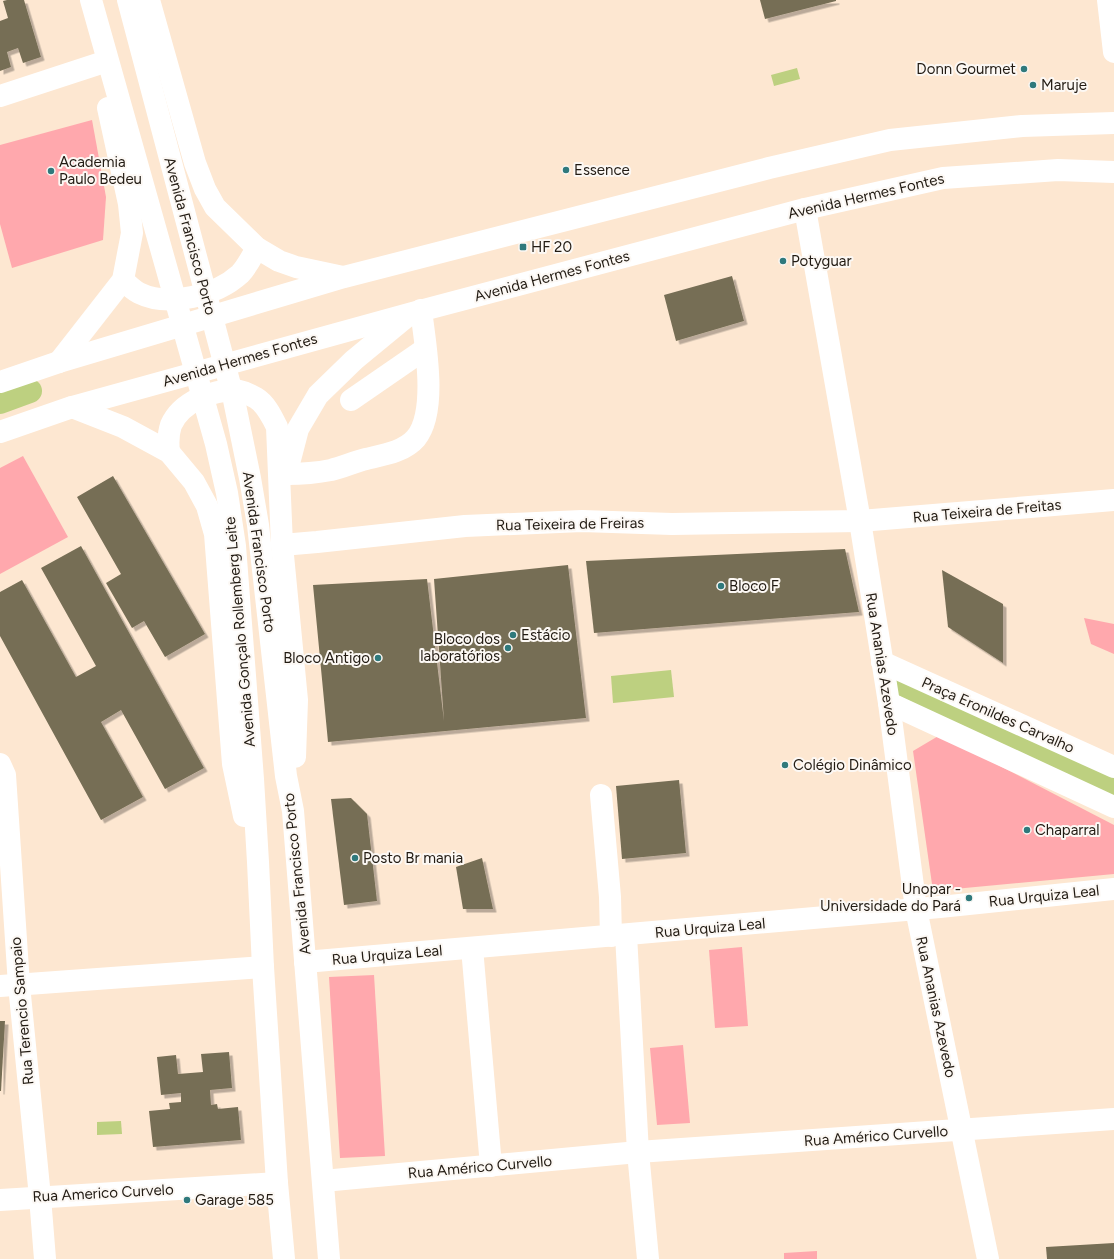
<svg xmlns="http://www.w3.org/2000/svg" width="1114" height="1259" font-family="Figtree,sans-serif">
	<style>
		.green { fill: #ffa8ad }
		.water { fill: #bdd080 }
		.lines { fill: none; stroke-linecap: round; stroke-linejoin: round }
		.canal { stroke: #bdd080; stroke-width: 24 }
		.building { fill: #766e55; filter: url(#shadow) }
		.minor { stroke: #fff; stroke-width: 22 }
		.major { stroke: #fff; stroke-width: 22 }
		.poi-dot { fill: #2f797c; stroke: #fcf8f4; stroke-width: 1.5 }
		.labels { text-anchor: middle; stroke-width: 4; stroke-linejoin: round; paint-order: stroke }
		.poi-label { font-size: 15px; fill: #221b13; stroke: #fcf8f4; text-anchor: start }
		.street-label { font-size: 15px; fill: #221b13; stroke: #fcf8f4 }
	</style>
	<defs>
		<filter id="shadow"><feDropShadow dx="3.5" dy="3.5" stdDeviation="0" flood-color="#0004"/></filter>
	</defs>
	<rect width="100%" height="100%" fill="#fde7d1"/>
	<!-- green -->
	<g class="green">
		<path d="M92,120L106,197L103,240L12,268L0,224V145Z"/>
		<path d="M23,456L68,537L0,574V468Z"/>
		<path d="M1084,618L1114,624V654L1091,644Z"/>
		<path d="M940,735L1114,825V874L933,891L913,751Z"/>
		<path d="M742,947L748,1026L715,1028L709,950Z"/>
		<path d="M374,975L385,1156L340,1158L329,977Z"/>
		<path d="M683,1045L690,1123L657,1125L650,1048Z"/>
		<path d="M817,1251V1259H784V1253Z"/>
	</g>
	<!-- water -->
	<g class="water">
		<path d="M797,68L800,79L774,86L771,75Z"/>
		<path d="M671,670L674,697L613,703L611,676Z"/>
		<path d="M121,1121L122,1134L97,1135V1122Z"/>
	</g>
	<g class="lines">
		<!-- canal -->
		<g class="canal">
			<path d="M0,402L30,391"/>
			<path d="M904,685L1114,787"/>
		</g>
	</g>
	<!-- building -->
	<g class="building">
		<path d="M7,0H24L41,57L23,63L18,48L7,52L11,67L0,71V21L8,18L3,1Z"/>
		<path d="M760,0H836V1L765,19Z"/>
		<path d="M732,276L744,321L676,341L664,295Z"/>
		<path d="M113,476L205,634L165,657L144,621L132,628L106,583L121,574L77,497Z"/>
		<path d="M81,546L204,768L165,789L121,710L101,722L143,797L101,820L0,636V592L22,580L76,677L96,666L41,568Z"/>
		<path d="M845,549L859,612L594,633L586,561Z"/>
		<path d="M568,565L586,718L328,742L313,585L427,579L444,721L434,579Z"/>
		<path d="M942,570L1003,604V663L948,627Z"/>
		<path d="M679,780L686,853L622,859L616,786Z"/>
		<path d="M351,798L367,814L377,901L344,905L331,799Z"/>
		<path d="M482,858L493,909H463L456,867Z"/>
		<path d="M0,1021H5L1,1091H0Z"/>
		<path d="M229,1052L232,1088L210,1090L211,1105L217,1104L218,1109L238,1107L241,1140L153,1147L149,1111L170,1109L169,1103L181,1102V1093L161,1095L157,1057L176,1055L178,1074L203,1072L201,1054Z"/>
		<path d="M1114,1243V1259H1047L1046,1247Z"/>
	</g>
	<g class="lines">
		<!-- minor -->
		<g class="minor">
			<path d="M1108,0L1114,52"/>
			<path d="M0,96L98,64"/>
			<path d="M805,209L860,521L889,703L916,909L988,1259"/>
			<path d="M351,400L425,349"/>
			<path d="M286,474C301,474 316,473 331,470C343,467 354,462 366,459C383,455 404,452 416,438C438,411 425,343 421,310"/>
			<path d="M282,545L317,542L465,526L582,521L672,524L860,521L1114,500"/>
			<path d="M882,662L1114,767"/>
			<path d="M889,703L1114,807"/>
			<path d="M0,764L5,775L19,985L40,1197L45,1259"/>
			<path d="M601,795L610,897L611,936"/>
			<path d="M626,935L638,1152L648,1259"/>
			<path d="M472,948L491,1166"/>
			<path d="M305,962L940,907L1114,889"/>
			<path d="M0,986L263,967"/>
			<path d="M323,1181L638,1152L1114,1119"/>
			<path d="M0,1200L277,1183"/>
		</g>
		<!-- major -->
		<g class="major">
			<path d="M91,0L216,444L227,493L235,546L253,779L258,862L263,967L277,1183L284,1259"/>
			<path d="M128,0L234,400L250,478L258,525L286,776L293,811L329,1259"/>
			<path d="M149,0L195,163L205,189L215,207L257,248L279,261L296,267L343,277"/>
			<path d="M123,280C128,285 133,290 139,293C169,308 217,295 240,274C247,267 252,256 257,248"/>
			<path d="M59,362L123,280L132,233L129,204L108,108"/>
			<path d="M0,382L59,362L344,277L769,168L890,140L1022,126L1114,123"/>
			<path d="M72,407L123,427L169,452L194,482L207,506L215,534L233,764L244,816"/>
			<path d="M0,432L72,407L412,313L805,209L943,178L1058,170L1114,172"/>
			<path d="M169,452C168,443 168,434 171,425C181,402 212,390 236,390C241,391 251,395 256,398C266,404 272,417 277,427L282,545L297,700L295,757"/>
			<path d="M286,475L298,429L318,395L354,360L405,318"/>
		</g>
	</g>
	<!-- markers -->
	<g class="poi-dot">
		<circle cx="1024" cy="69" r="4"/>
		<circle cx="1033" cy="85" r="4"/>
		<circle cx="566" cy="170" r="4"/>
		<circle cx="51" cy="171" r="4"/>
		<rect x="519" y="243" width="8" height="8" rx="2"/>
		<circle cx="783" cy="261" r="4"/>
		<circle cx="721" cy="586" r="4"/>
		<circle cx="513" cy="635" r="4"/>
		<circle cx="508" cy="648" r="4"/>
		<circle cx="378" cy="658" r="4"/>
		<circle cx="785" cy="765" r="4"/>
		<circle cx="1027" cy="830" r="4"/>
		<circle cx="355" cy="858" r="4"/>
		<circle cx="969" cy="898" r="4"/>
		<circle cx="187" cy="1200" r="4"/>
	</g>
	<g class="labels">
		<!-- poi labels -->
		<g class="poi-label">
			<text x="1016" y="74" text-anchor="end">Donn Gourmet</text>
			<text x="1041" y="90">Maruje</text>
			<text x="59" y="167">Academia<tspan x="59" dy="17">Paulo Bedeu</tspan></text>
			<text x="574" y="175">Essence</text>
			<text x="531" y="252">HF 20</text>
			<text x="791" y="266">Potyguar</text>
			<text x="729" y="591">Bloco F</text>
			<text x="521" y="640">Estácio</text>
			<text x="500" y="644" text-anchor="end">Bloco dos<tspan x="500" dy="17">laboratórios</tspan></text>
			<text x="370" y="663" text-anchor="end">Bloco Antigo</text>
			<text x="793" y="770">Colégio Dinâmico</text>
			<text x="1035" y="835">Chaparral</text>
			<text x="363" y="863">Posto Br mania</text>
			<text x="961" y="894" text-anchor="end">Unopar -<tspan x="961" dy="17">Universidade do Pará</tspan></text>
			<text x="195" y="1205">Garage 585</text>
		</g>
		<!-- street labels -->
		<g class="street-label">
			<text transform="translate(866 196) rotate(-13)" y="5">Avenida Hermes Fontes</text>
			<text transform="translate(190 236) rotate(75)" y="5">Avenida Francisco Porto</text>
			<text transform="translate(552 276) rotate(-15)" y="5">Avenida Hermes Fontes</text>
			<text transform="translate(240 360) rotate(-16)" y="5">Avenida Hermes Fontes</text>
			<text transform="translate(987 511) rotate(-5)" y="5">Rua Teixeira de Freitas</text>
			<text transform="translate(570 524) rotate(-1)" y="5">Rua Teixeira de Freiras</text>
			<text transform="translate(259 552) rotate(82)" y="5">Avenida Francisco Porto</text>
			<text transform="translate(240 632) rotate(-95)" y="5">Avenida Gonçalo Rollemberg Leite</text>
			<text transform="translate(882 664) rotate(81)" y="5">Rua Ananias Azevedo</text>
			<text transform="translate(998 715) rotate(24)" y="5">Praça Eronildes Carvalho</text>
			<text transform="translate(297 874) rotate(-96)" y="5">Avenida Francisco Porto</text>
			<text transform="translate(1044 896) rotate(-6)" y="5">Rua Urquiza Leal</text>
			<text transform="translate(710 928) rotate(-5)" y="5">Rua Urquiza Leal</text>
			<text transform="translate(387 955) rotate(-5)" y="5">Rua Urquiza Leal</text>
			<text transform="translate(936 1007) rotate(78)" y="5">Rua Ananias Azevedo</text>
			<text transform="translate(22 1011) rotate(-95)" y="5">Rua Terencio Sampaio</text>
			<text transform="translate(876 1136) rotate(-4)" y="5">Rua Américo Curvello</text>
			<text transform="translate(480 1167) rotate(-5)" y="5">Rua Américo Curvello</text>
			<text transform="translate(103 1193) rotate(-3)" y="5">Rua Americo Curvelo</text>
		</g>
	</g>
</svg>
